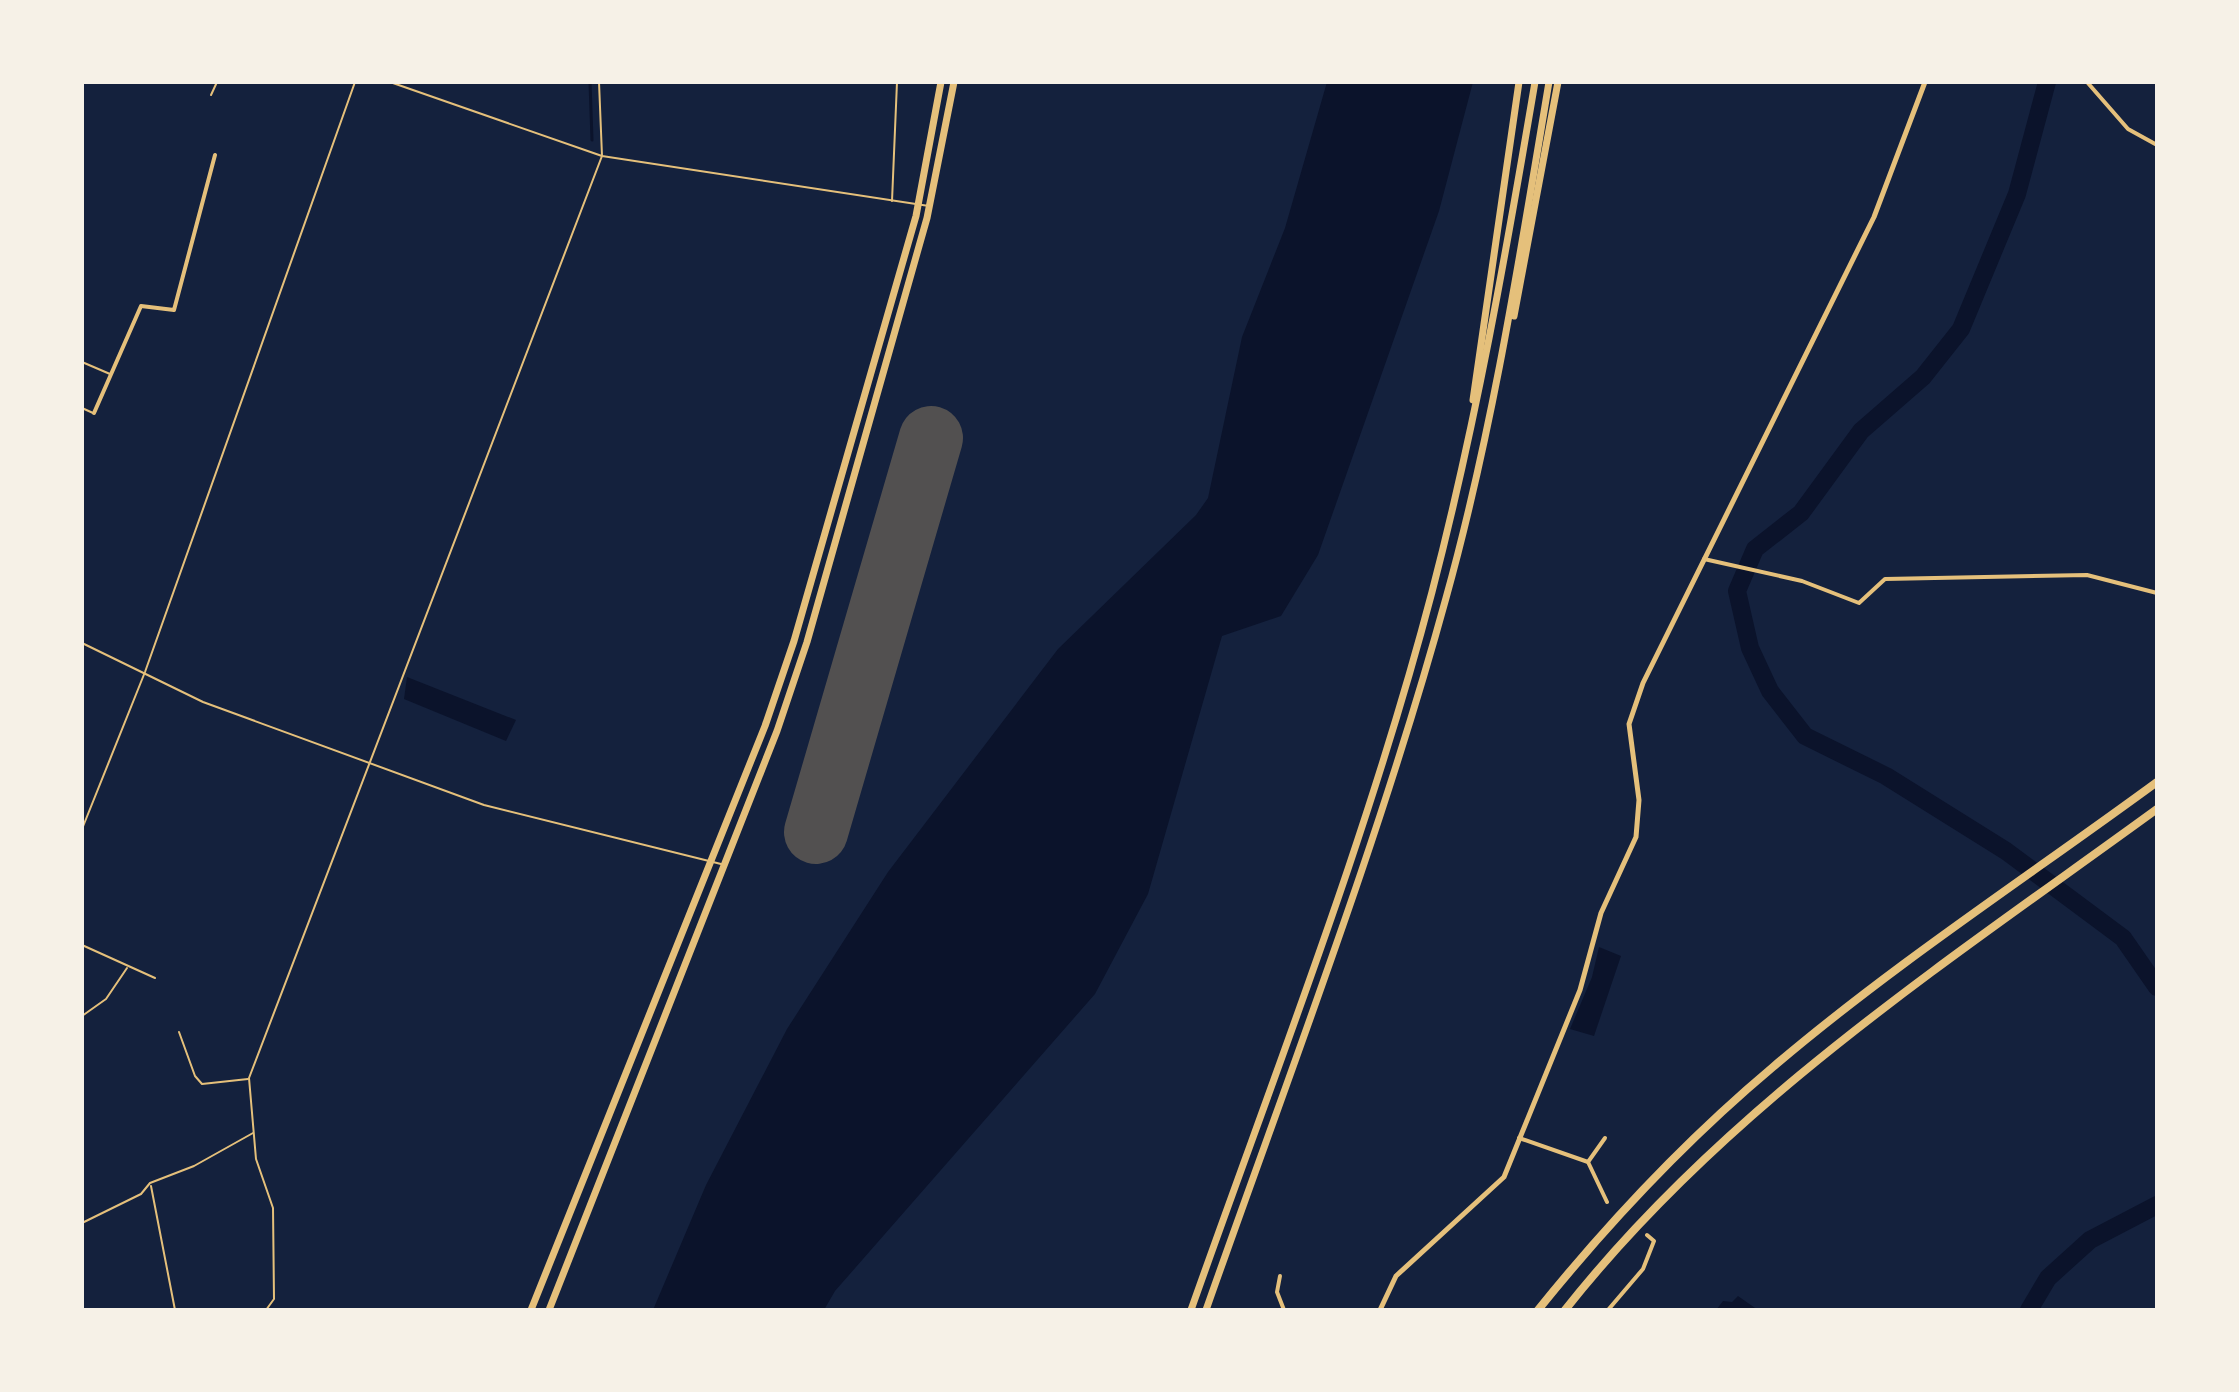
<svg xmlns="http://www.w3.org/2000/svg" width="2239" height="1392" font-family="'DejaVu Sans',sans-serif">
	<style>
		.water { fill: #0b132b }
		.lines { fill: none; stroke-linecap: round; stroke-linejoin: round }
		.stream { stroke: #0b132b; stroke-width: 3 }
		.river { stroke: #0b132b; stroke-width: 18 }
		.runway { stroke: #525050; stroke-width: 64 }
		.service { stroke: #e5c07b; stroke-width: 2 }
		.minor { stroke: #e5c07b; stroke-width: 4 }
		.tertiary { stroke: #e5c07b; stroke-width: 5 }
		.primary { stroke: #e5c07b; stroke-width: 7 }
		.trunk { stroke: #e5c07b; stroke-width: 7 }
		.motorway { stroke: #e5c07b; stroke-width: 8 }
	</style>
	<rect width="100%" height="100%" fill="#14213d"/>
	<!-- water -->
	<g class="water">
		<path d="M1327,82H1473L1439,211L1318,555L1281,616L1222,636L1148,894L1095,994L835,1291L824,1310H653L706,1185L787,1029L888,872L1058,649L1196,515L1208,498L1242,337L1285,228Z"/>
		<path d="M407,677L516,720L506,741L404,699Z"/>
		<path d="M1599,947L1621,956L1594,1036L1570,1029L1592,977Z"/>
		<path d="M1738,1296L1758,1310H1716L1723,1301L1732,1302Z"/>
	</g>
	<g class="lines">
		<!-- stream -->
		<path class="stream" d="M590,82L592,140"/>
		<!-- river -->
		<g class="river">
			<path d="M2047,82L2017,194L1961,329L1923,377L1861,431L1801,513L1755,549L1737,591L1750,648L1770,691L1805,736L1886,776L2006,851L2123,938L2157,987"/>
			<path d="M2029,1310L2048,1278L2090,1240L2157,1205"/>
		</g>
		<!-- runway -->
		<path class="runway" d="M816,832L931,438"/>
		<!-- service -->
		<g class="service">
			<path d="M390,82L602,156L929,206"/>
			<path d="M211,95L217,82"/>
			<path d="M892,201L897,82"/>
			<path d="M82,362L110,374"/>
			<path d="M82,408L93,413"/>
			<path d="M82,643L203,702L484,805L721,864"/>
			<path d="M82,829L145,672L355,82"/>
			<path d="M82,945L155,978"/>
			<path d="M82,1016L106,999L127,968"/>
			<path d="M179,1032L195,1076L202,1084L248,1079"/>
			<path d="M151,1186L175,1310"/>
			<path d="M82,1223L141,1194L150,1183L194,1166L253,1133"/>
			<path d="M266,1310L274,1299L273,1208L256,1159L249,1078L602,156L599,82"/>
		</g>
		<!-- minor -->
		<g class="minor">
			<path d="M2087,82L2128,129L2157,145"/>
			<path d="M94,413L141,306L174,310L215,155"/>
			<path d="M1704,559L1802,581L1859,603L1885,579L2087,575L2157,593"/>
			<path d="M1519,1138L1588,1162L1607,1202"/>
			<path d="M1588,1162L1605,1138"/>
			<path d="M1280,1276L1277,1292L1284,1310"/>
			<path d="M1608,1310L1643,1269L1654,1241L1647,1235"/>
		</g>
		<!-- tertiary -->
		<path class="tertiary" d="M1380,1310L1396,1276L1504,1177L1580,990L1601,913L1636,837L1639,800L1629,724L1643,683L1874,217L1925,82"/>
		<!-- primary -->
		<g class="primary">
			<path d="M531,1310L765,726L794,641L916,216L941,82"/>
			<path d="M549,1310L777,731L807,642L927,218L954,82"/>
		</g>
		<!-- trunk -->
		<g class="trunk">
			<path d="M1514,316L1558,82"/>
			<path d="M1473,400L1519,82"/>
			<path d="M1191,1310C1275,1072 1368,836 1432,592C1476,423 1506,253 1535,82"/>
			<path d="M1206,1310C1289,1074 1380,839 1446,598C1493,429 1520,255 1549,82"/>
		</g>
		<!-- motorway -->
		<g class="motorway">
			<path d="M1538,1310C1609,1222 1686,1140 1773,1067C1894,964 2029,876 2157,782"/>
			<path d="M1565,1310C1728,1104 1947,962 2157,809"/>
		</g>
	</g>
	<!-- border -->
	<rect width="2239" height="1392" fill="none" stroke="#f6f1e7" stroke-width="168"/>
</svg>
